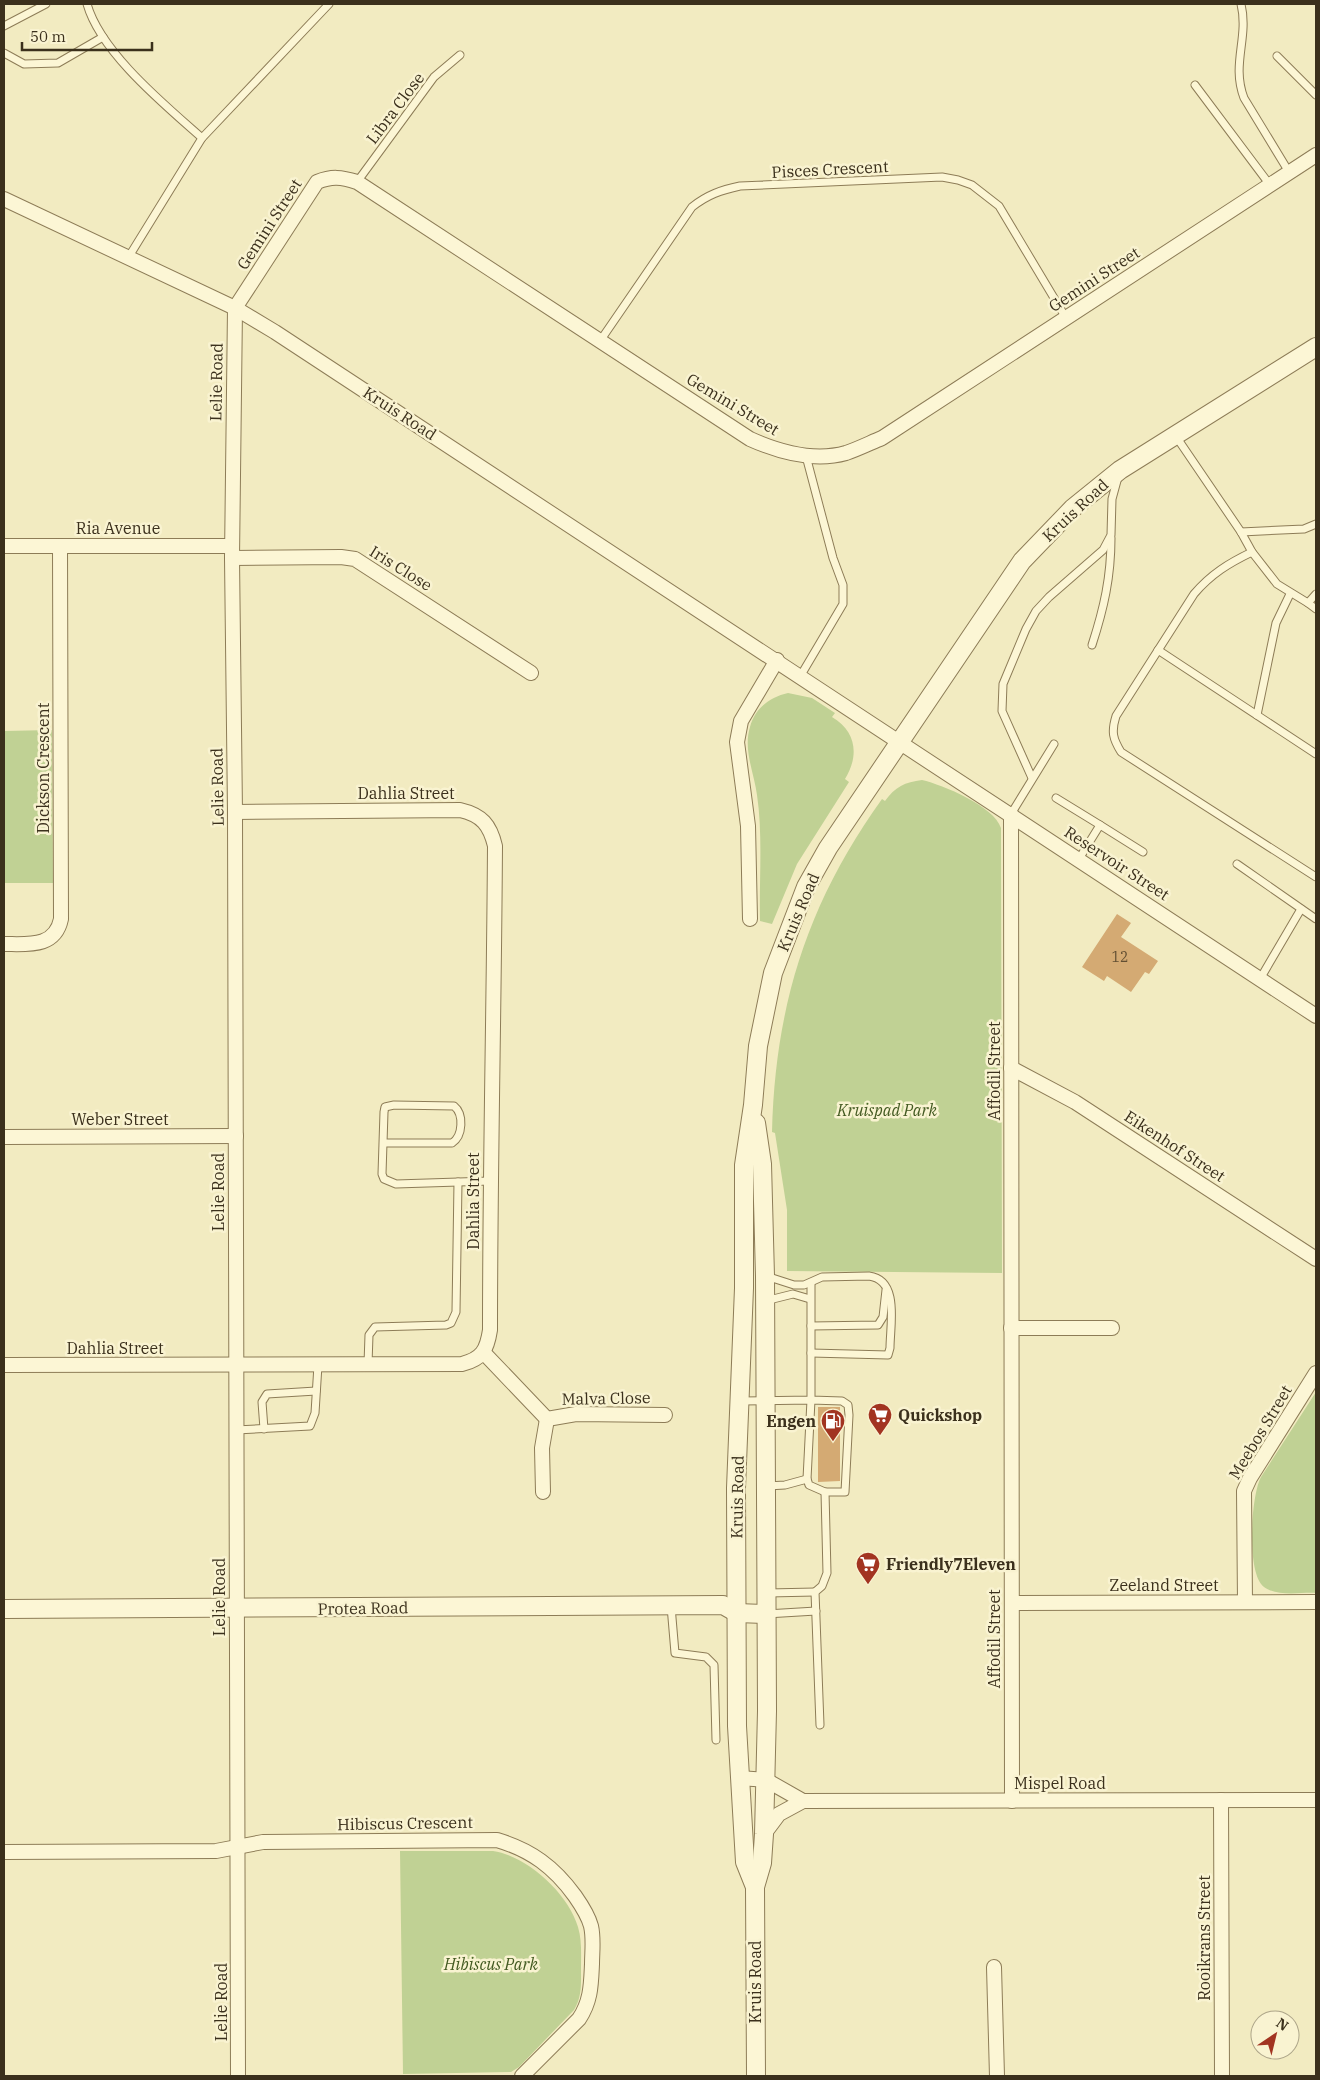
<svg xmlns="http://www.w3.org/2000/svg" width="1320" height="2080" font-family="'IBM Plex Serif',serif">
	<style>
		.green { fill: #c0d194 }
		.building { fill: #d4aa73 }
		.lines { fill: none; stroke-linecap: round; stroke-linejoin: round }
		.service-casing { stroke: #8d7c57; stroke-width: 9 }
		.minor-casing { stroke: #8d7c57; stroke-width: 16 }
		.tertiary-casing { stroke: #8d7c57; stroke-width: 20 }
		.service { stroke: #fcf6d5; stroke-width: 7 }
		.minor { stroke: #fcf6d5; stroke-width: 14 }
		.tertiary { stroke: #fcf6d5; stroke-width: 18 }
		.labels { text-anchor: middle; stroke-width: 5; stroke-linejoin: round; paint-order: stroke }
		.number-label { font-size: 14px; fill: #614e32 }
		.street-label { font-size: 16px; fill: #3b301c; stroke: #f9f3d1 }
		.park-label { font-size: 16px; font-style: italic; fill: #435a21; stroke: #f9f3d1 }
		.poi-label { font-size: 16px; font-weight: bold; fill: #3b301c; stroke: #f9f3d1; text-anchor: start }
	</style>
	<rect width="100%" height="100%" fill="#f2ebc1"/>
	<!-- green -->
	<g class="green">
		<path d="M788,693L812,698L835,713L832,717C857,732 859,756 845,779L849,782L797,864L772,924L760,921C759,880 763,835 757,795C754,772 743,750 750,727C755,708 770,697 788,693Z"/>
		<path d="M52,730L53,883H4V731Z"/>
		<path d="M922,780C943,785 994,806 1001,828L1002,1273L787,1271V1210L775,1133L772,1132C775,1005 808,902 882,799L885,801C895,787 905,782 922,780Z"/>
		<path d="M1316,1392V1593C1301,1592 1277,1597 1264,1587C1246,1574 1251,1495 1261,1477Z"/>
		<path d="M400,1851H493C527,1856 568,1893 578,1927C582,1940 581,1955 581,1969C581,1984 582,1997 574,2010L519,2067L511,2072L403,2074Z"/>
	</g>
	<!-- building -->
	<g class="building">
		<path d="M1117,914L1131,923L1121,937L1158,961L1149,974L1145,972L1131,992L1107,976L1104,981L1082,967Z"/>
		<path d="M818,1407H840V1481L818,1482Z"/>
	</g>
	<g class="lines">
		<defs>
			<g id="service">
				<path d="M87,4C101,53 165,105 202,138"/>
				<path d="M1241,4C1249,38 1231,64 1244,98L1289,172"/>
				<path d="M4,26L46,4"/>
				<path d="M4,53L24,64L58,63L103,37"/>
				<path d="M1277,56L1316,95"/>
				<path d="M1195,85L1270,185"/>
				<path d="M357,182L434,77L460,55"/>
				<path d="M128,258L202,138L329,4"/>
				<path d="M600,341L692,207C707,195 721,190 740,186L942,177L958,180L972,185L999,206L1066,318"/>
				<path d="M1175,435L1241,532L1252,552L1277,584L1308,603L1316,594"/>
				<path d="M1241,532L1304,529L1316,524"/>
				<path d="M1252,552C1229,563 1211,574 1194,594L1116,716C1111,732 1113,739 1121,752L1316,877"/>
				<path d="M1308,603L1316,609"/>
				<path d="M1092,645C1104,608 1111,577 1111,538"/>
				<path d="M1158,650L1316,754"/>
				<path d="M801,675L843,604V585L833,558L806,456"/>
				<path d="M1257,715L1276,623L1290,594"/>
				<path d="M1032,778L1002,711L1003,684L1026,629L1036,611L1049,597L1103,550L1111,535L1112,499L1118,477"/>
				<path d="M1056,798L1100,825L1079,859"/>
				<path d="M1011,814L1054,744"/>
				<path d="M1100,825L1143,852"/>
				<path d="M1237,864L1316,919"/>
				<path d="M1260,979L1301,909"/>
				<path d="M383,1143H452C463,1136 464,1114 454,1106L394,1105L385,1107L384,1112L382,1174L384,1179L396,1184L490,1181"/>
				<path d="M766,1276L794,1285H804L822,1277L869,1276C900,1280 890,1325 890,1348L888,1355L811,1353"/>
				<path d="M765,1301L793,1294L810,1299"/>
				<path d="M811,1326L878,1325L883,1317L886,1290"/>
				<path d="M368,1364L369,1335L375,1327L446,1325L451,1323L456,1312L458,1182"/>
				<path d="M739,1401L811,1400L807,1479L809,1485L825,1492H845L849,1415L848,1405L842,1401L811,1400V1283"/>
				<path d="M264,1429L262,1402L267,1394L316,1391"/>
				<path d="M236,1430L310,1426L315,1413L318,1365"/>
				<path d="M767,1486L785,1485L807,1479"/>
				<path d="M768,1593L815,1592"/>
				<path d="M671,1606L675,1653L706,1657L714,1665L716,1740"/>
				<path d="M766,1614L816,1611"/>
				<path d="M820,1725L815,1592L822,1586L827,1573L825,1492"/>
			</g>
			<g id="minor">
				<path d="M4,199L235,308L275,332L1316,1016"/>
				<path d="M235,308L232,558L235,812L238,2076"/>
				<path d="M235,308L317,182C332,176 341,177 357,182L750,439C779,452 814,462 846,453C858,449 870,443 882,438L1316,155"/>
				<path d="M4,546H232"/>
				<path d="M232,558L341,557L355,559L531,673"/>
				<path d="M1011,814L1012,1801"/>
				<path d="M750,919L748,826L737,742L741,721L777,660"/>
				<path d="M4,944C28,944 55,948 61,919L60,546"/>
				<path d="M1011,1068L1075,1102L1316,1259"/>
				<path d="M4,1137L236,1136"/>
				<path d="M1011,1328H1112"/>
				<path d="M484,1353L547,1419"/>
				<path d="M4,1365L462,1364C482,1359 487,1350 490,1330C490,1169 494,1008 495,846C490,825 482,815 460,810L235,812"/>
				<path d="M547,1419L576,1414L665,1415"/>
				<path d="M543,1492L542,1448L547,1419"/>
				<path d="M1245,1602L1244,1491L1250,1478L1316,1373"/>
				<path d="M1012,1603L1316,1602"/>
				<path d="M739,1778L766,1780L803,1801L1316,1800"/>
				<path d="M1221,1800L1222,2076"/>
				<path d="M764,1834L779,1814L803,1801"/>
				<path d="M4,1852L216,1851L263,1842L497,1840C531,1850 554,1867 575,1896C582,1906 588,1915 591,1926C594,1939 592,1952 592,1964C591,1985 591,2001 579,2019L522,2076"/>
				<path d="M994,1967L997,2076"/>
			</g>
			<g id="tertiary">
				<path d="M4,1609L723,1605L737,1613L766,1614"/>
				<path d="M755,1887L745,1862L737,1726L736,1488L744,1288V1165L753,1105L758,1046L773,973L806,887L828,848L1022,561L1073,508L1120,470L1316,347"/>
				<path d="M756,2076L755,1887L762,1863L764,1834L767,1711L765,1276L762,1164L756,1123"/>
			</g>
		</defs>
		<!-- service casing -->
		<use href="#service" class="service-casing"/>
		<!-- minor casing -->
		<use href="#minor" class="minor-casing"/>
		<!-- tertiary casing -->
		<use href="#tertiary" class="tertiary-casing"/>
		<!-- service -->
		<use href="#service" class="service"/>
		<!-- minor -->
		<use href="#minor" class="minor"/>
		<!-- tertiary -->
		<use href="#tertiary" class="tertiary"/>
	</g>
	<!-- icons -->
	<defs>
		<symbol id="supermarket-pin" viewBox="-11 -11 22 30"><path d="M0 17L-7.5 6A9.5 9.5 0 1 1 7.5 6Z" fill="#a23421" stroke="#f9f3d1"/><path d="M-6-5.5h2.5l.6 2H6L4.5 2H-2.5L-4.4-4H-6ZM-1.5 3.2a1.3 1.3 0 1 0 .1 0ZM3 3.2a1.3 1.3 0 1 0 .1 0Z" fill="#fff"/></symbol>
		<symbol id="fuel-pin" viewBox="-11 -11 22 30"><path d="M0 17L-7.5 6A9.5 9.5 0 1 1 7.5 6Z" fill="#a23421" stroke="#f9f3d1"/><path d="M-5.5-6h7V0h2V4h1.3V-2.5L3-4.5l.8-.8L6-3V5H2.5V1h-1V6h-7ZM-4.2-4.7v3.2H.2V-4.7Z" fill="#fff"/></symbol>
	</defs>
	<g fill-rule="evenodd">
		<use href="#supermarket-pin" x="866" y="1401" width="28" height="38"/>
		<use href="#fuel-pin" x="819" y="1407" width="28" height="38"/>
		<use href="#supermarket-pin" x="854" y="1550" width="28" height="38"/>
	</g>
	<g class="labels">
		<!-- number labels -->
		<g class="number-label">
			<text x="1120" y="962">12</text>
		</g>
		<!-- street labels -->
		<g class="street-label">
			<text transform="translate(395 108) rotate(-53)" y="6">Libra Close</text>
			<text transform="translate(830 169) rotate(-3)" y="6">Pisces Crescent</text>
			<text transform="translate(269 224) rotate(-57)" y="6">Gemini Street</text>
			<text transform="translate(1094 279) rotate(-33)" y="6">Gemini Street</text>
			<text transform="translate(216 382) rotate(-89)" y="6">Lelie Road</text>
			<text transform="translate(733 404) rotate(31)" y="6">Gemini Street</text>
			<text transform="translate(400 413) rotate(33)" y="6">Kruis Road</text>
			<text transform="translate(1075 510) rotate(-43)" y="6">Kruis Road</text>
			<text x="118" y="534">Ria Avenue</text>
			<text transform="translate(401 568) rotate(32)" y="6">Iris Close</text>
			<text transform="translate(43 768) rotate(-90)" y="6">Dickson Crescent</text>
			<text transform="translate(217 787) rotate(-91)" y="6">Lelie Road</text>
			<text x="406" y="799">Dahlia Street</text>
			<text transform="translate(1117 863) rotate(33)" y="6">Reservoir Street</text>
			<text transform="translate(798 912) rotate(-67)" y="6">Kruis Road</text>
			<text transform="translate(994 1071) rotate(-90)" y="6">Affodil Street</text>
			<text x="120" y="1125">Weber Street</text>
			<text transform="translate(1175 1146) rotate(33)" y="6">Eikenhof Street</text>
			<text transform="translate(218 1192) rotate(-90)" y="6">Lelie Road</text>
			<text transform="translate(473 1201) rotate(-90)" y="6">Dahlia Street</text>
			<text x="115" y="1354">Dahlia Street</text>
			<text transform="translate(606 1398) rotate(-1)" y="6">Malva Close</text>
			<text transform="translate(1260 1432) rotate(-59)" y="6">Meebos Street</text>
			<text transform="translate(737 1497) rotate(-89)" y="6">Kruis Road</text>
			<text x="1164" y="1591">Zeeland Street</text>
			<text transform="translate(219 1597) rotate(-90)" y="6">Lelie Road</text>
			<text transform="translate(363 1608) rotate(-1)" y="6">Protea Road</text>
			<text transform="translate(994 1639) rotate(-90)" y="6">Affodil Street</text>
			<text x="1060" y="1789">Mispel Road</text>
			<text transform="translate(405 1823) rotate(-1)" y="6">Hibiscus Crescent</text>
			<text transform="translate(1204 1938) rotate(-90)" y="6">Rooikrans Street</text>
			<text transform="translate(755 1982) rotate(-90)" y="6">Kruis Road</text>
			<text transform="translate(221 2002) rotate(-90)" y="6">Lelie Road</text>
		</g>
		<!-- park labels -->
		<g class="park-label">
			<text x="887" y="1116">Kruispad Park</text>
			<text x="491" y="1970">Hibiscus Park</text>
		</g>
		<!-- poi labels -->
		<g class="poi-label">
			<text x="898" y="1421">Quickshop</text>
			<text x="816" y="1427" text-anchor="end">Engen</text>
			<text x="886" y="1570">Friendly7Eleven</text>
		</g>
	</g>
	<!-- border -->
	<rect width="1320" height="2080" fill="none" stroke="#3b301c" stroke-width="10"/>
	<!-- north arrow -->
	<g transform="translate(1275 2035) rotate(35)"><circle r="24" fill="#f9f3d1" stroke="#ada589"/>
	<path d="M0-4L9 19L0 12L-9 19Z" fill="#a23421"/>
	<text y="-8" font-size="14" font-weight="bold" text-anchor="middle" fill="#3b301c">N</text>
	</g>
	<!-- scale -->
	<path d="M22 42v8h130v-8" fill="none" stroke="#3b301c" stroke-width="2.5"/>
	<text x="30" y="42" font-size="15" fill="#3b301c" stroke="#f9f3d1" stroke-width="4" paint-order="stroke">50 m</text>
</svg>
